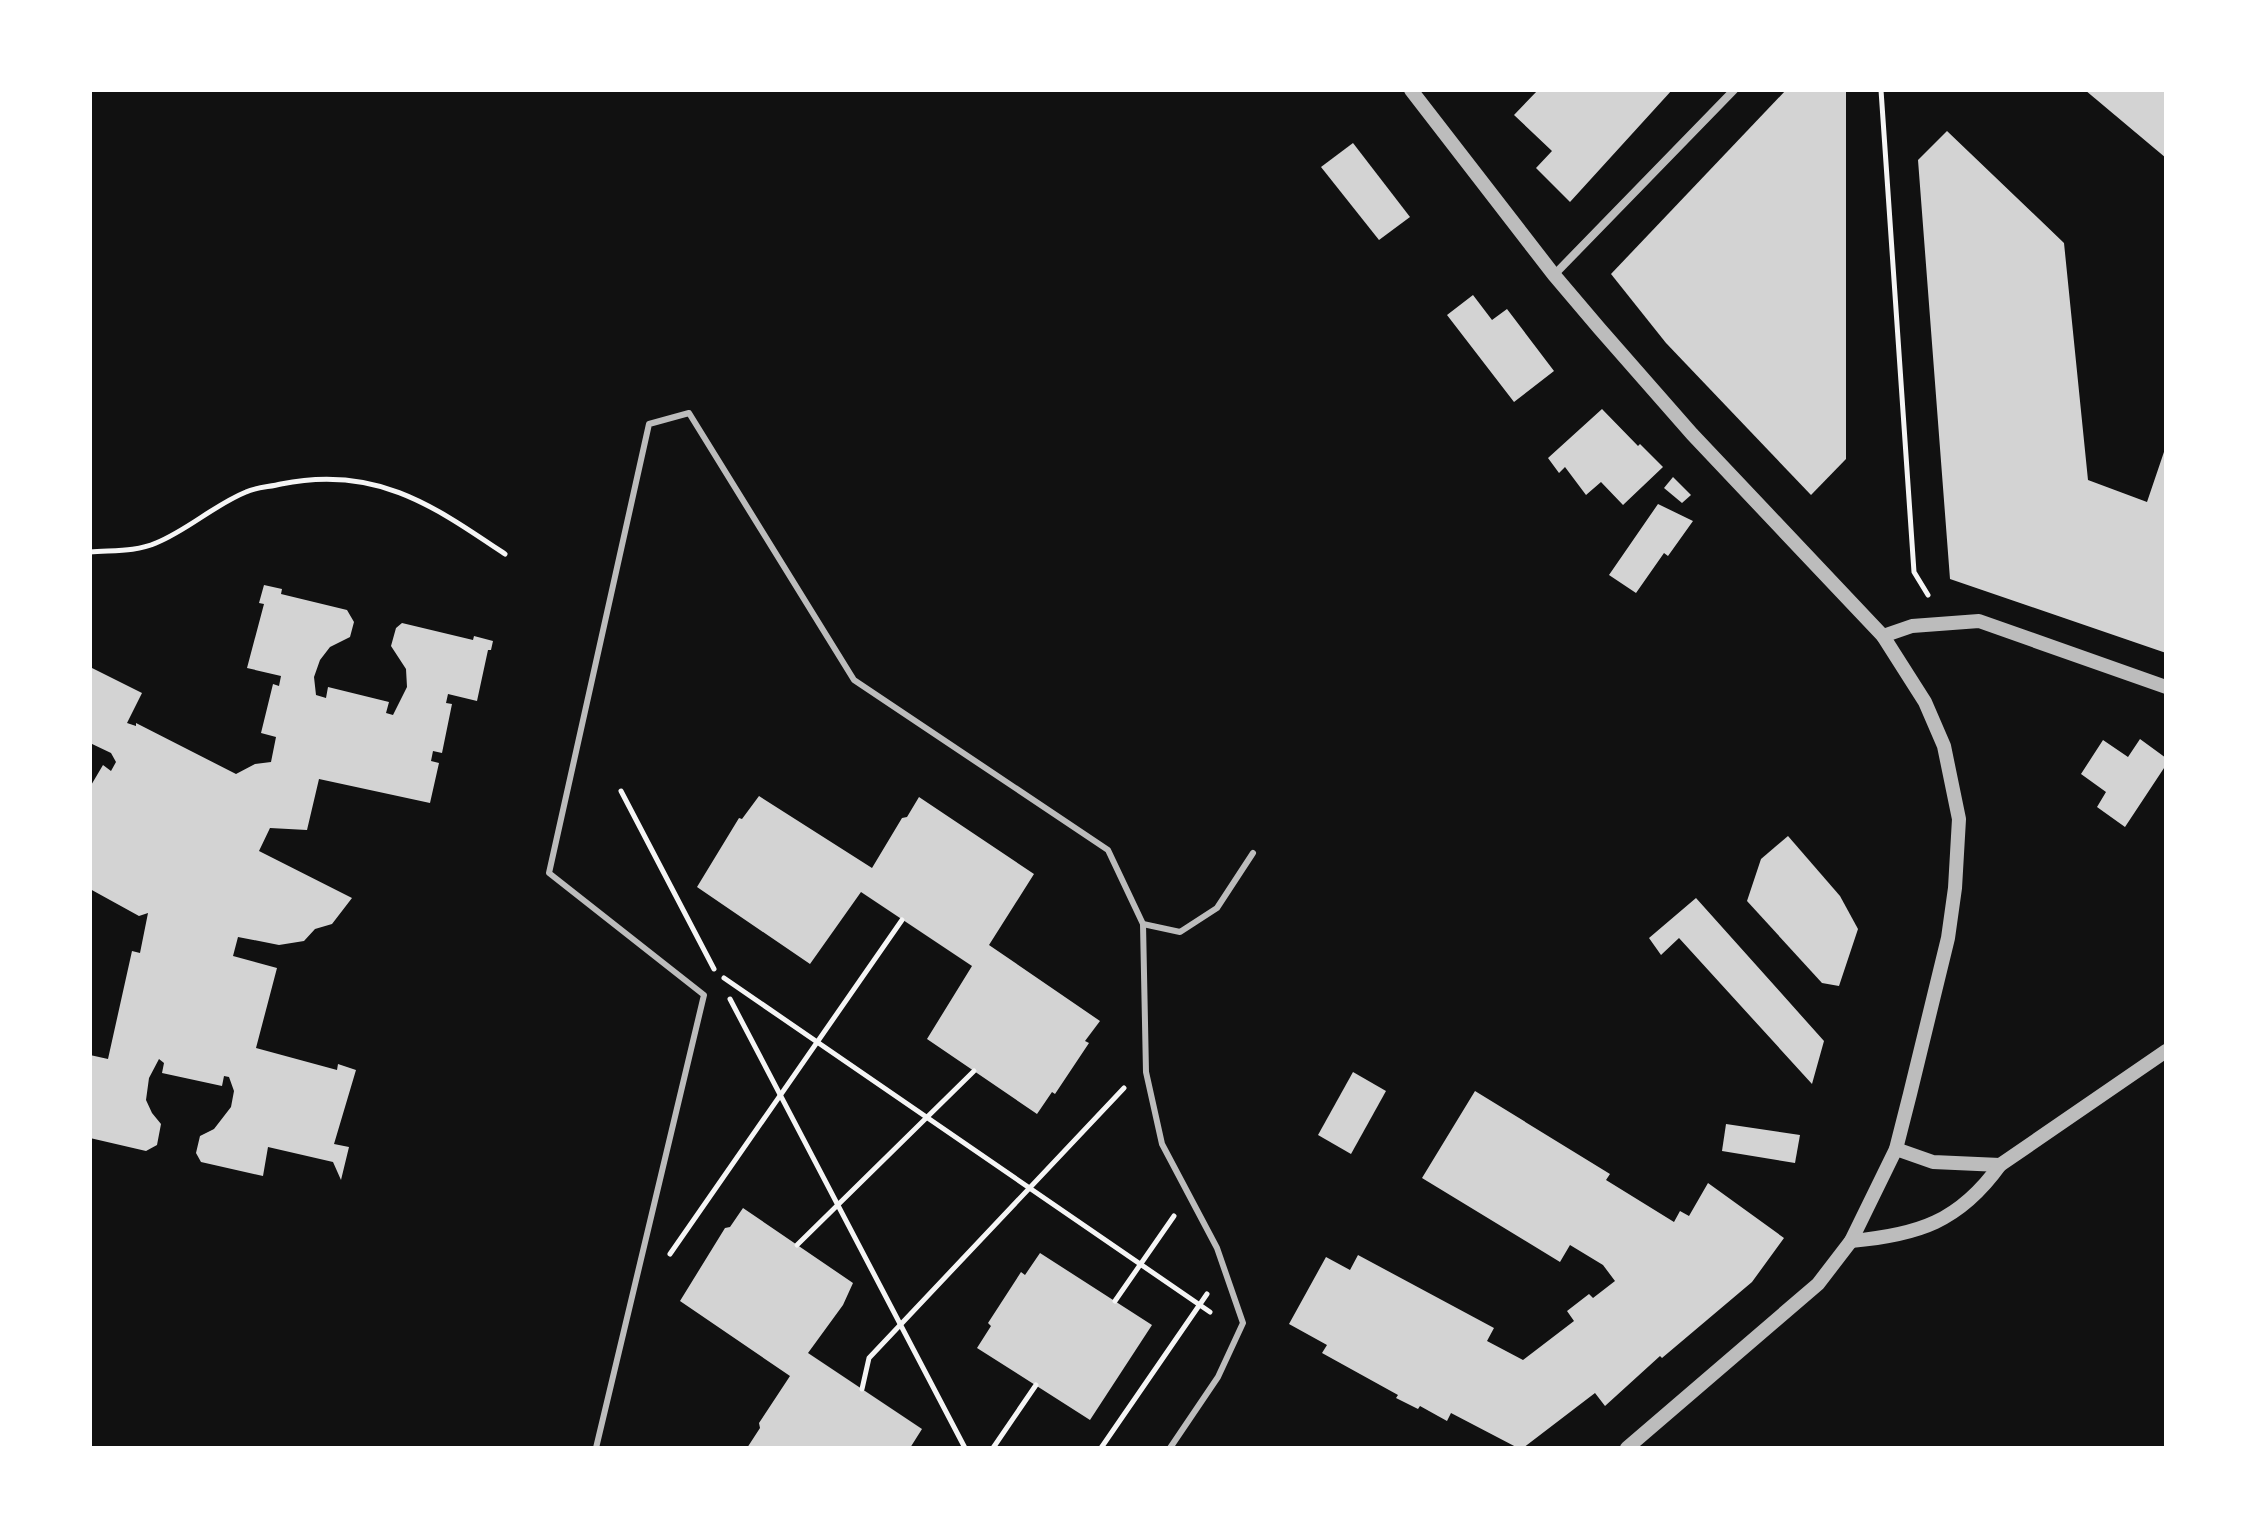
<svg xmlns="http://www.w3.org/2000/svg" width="2256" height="1538" font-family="'Public Sans',sans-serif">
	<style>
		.building { fill: #d3d3d3 }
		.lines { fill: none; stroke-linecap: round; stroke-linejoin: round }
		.path { stroke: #f5f5f5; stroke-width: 5 }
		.service { stroke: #bcbcbc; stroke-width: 6 }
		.minor { stroke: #bcbcbc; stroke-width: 8 }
		.tertiary { stroke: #bcbcbc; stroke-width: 14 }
	</style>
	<rect width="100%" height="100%" fill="#111"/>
	<!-- building -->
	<g class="building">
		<path d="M1538,90H1672L1570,202L1536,168L1552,151L1514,115Z"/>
		<path d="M1786,90H1846V459L1811,495L1666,343L1611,274Z"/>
		<path d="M2085,90H2166V158Z"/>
		<path d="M1947,131L2064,243L2088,480L2147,502L2166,446V653L1950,579L1918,160Z"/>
		<path d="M1353,143L1410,217L1379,240L1321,167Z"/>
		<path d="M1473,295L1492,320L1507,309L1554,371L1514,402L1447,315Z"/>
		<path d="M1602,409L1638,446L1640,444L1663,467L1623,505L1601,482L1586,495L1565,467L1559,473L1548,458Z"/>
		<path d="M1673,477L1691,495L1682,503L1664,488Z"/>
		<path d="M1658,504L1693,521L1668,556L1664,553L1636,593L1609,575Z"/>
		<path d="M264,585L282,589L281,594L347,610L354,622L350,637L330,647L320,660L314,677L316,695L326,698L328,687L389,702L386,713L393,715L407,687L406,669L391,646L396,628L402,623L473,640L474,636L493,641L491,650H488L477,701L448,694L446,703L452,704L442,753L433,751L431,761L439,763L430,803L319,779L307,830L270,828L259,851L352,898L332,924L315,929L304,941L279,945L238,937L233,956L277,968L256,1048L337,1070L338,1064L356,1070L334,1144L349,1147L341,1180L333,1162L268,1147L263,1176L201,1162L196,1153L200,1136L214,1129L231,1107L234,1091L229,1077L224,1076L222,1086L162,1073L164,1063L159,1059L149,1078L146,1100L152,1113L161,1124L157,1145L146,1151L90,1138V1055L108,1059L132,951L140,953L148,913L139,916L90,889V787L103,765L111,771L116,762L111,753L90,743V667L142,693L127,723L136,726V723L236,774L255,764L271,762L276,737L261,733L273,684L279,686L281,676L247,668L264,604L259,603Z"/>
		<path d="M2140,739L2166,758V765L2125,827L2097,807L2106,792L2081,774L2103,740L2128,757Z"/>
		<path d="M759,796L872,868L902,818L907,817L919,797L1034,874L989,945L1100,1021L1085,1041L1089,1043L1055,1094L1052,1092L1037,1114L927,1039L972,966L861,892L810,964L697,887L739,818L742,819Z"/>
		<path d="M1788,836L1840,896L1858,929L1839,986L1822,983L1747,901L1761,859Z"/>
		<path d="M1696,898L1824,1041L1812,1084L1679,938L1661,955L1649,938Z"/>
		<path d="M1353,1072L1386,1091L1351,1154L1318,1135Z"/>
		<path d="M1475,1091L1610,1174L1606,1180L1674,1222L1680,1211L1689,1216L1708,1183L1784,1238L1752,1282L1662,1358L1660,1356L1605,1406L1595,1393L1523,1448H1518L1451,1413L1447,1421L1420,1406L1418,1409L1396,1398L1398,1395L1322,1353L1327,1345L1289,1324L1326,1257L1350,1270L1358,1255L1494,1328L1487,1341L1523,1360L1574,1321L1567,1311L1589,1294L1593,1298L1615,1281L1603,1265L1570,1245L1560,1262L1422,1178Z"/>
		<path d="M1726,1124L1800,1135L1795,1163L1722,1151Z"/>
		<path d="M743,1208L853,1283L843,1305L808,1353L922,1429L910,1448H747L760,1428L759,1423L790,1376L680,1301L725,1228L730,1227Z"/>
		<path d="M1040,1253L1152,1325L1090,1420L977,1348L991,1326L988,1323L1021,1272L1025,1275Z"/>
	</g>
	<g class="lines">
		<!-- path -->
		<g class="path">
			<path d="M1881,90L1914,572L1928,595"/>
			<path d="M90,552C111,550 136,552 156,543C188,530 214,505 246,492C256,487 270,487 281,484C375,465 431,504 505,554"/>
			<path d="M621,791L714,969"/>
			<path d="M724,978L1210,1312"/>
			<path d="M730,999L965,1448"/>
			<path d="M797,1245L974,1071"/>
			<path d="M670,1254L902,920"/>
			<path d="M1115,1301L1174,1216"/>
			<path d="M862,1389L869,1358L1124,1088"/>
			<path d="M993,1448L1036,1385"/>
			<path d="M1101,1448L1207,1294"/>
		</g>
		<!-- service -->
		<g class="service">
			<path d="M1143,924L1180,932L1217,908L1253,853"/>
			<path d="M596,1448L704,995L549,873L649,424L689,413L854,680L1108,850L1143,924L1146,1072L1162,1144L1217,1248L1243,1323L1218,1377L1170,1448"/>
		</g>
		<!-- minor -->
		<path class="minor" d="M1554,275L1734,90"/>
		<!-- tertiary -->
		<g class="tertiary">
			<path d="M1411,90L1554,275L1599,328L1692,434L1883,636L1925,702L1944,746L1959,819L1955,888L1948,938L1910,1094L1896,1149L1851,1241L1818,1284L1627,1448"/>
			<path d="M1883,636L1912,626L1979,621L2166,687"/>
			<path d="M1896,1149L1933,1162L2000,1165"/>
			<path d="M1851,1241C1918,1235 1959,1222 2000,1165L2166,1051"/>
		</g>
	</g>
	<!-- border -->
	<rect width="2256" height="1538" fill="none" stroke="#ffffff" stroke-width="184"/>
</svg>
